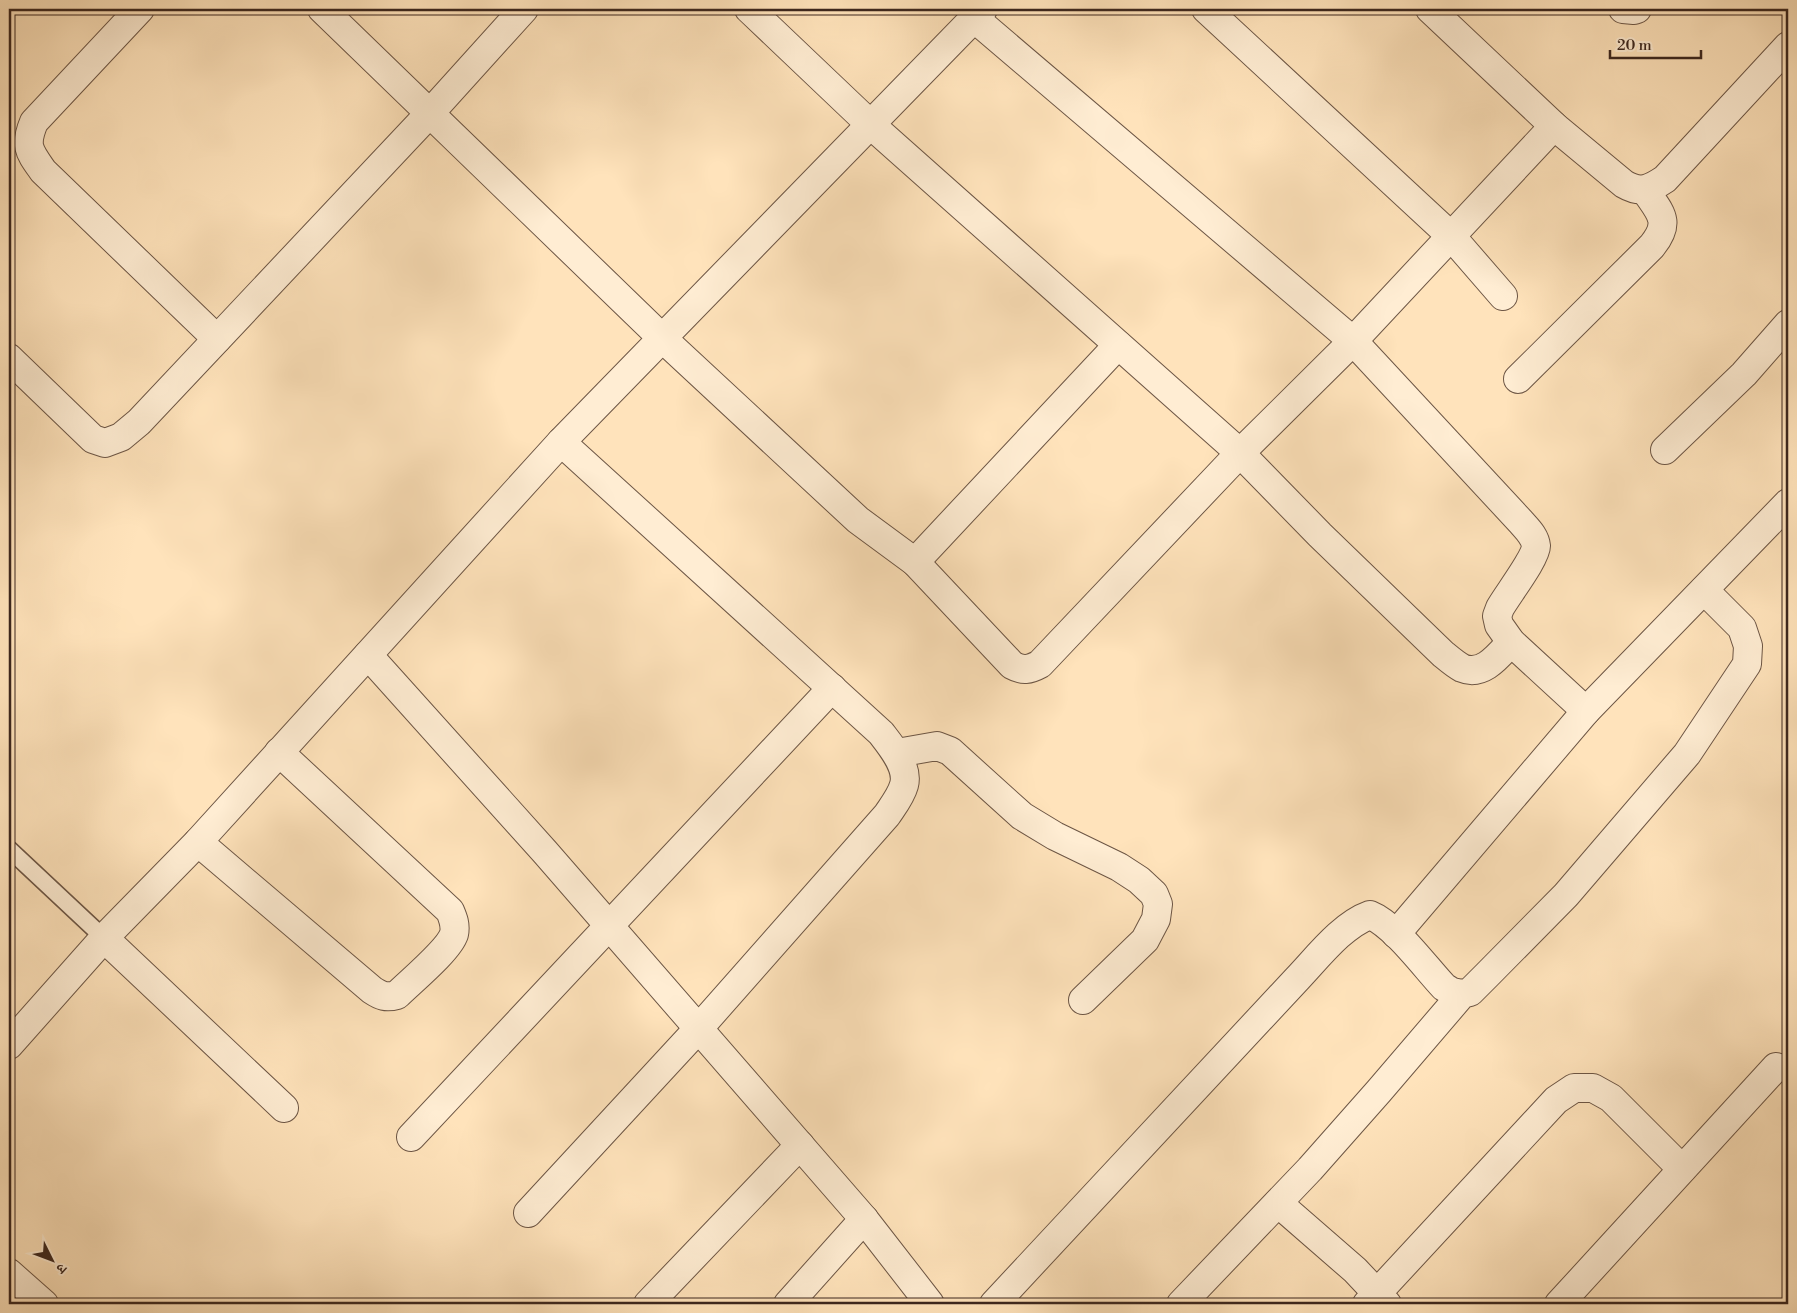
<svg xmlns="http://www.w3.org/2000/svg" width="1797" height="1313" font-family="'Libre Bodoni','Noto Serif Devanagari',serif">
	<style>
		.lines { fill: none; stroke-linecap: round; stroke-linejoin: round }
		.lane-casing { stroke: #6d5645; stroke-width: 19 }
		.street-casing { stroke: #6d5645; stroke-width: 30 }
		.lane { stroke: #ffedd3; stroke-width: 16 }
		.street { stroke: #ffedd3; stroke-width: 28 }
	</style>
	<rect width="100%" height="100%" fill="#ffe3bb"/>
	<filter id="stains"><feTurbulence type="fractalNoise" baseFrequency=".004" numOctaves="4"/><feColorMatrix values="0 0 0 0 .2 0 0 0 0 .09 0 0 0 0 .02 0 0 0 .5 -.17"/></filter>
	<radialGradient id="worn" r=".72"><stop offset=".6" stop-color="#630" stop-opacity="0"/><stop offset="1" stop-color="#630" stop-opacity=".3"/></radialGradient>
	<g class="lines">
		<defs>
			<path id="lane" d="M9,849L104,938"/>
			<g id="street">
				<path d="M140,9L34,122C24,146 29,151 43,171L217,339"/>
				<path d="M322,9L661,337L858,520L915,562L1012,665C1023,671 1029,670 1040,664L1240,453L1353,341L1554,126"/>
				<path d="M749,9L871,125L1240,453L1320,535L1443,654C1449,659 1456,665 1462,668C1483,677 1499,655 1511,642"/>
				<path d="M1206,9L1451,236L1503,296"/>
				<path d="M1430,9L1554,126L1624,184C1641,194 1650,189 1665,179L1788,46"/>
				<path d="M1623,9L1634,10L1637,9"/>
				<path d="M974,18L1353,341L1521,522C1527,529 1535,536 1536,546C1537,556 1506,597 1500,608L1497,616L1499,625L1511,642L1586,711"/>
				<path d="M9,358L93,439L105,443L121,437L139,422L430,113L524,9"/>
				<path d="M1518,379L1652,246C1672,221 1660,213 1645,190"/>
				<path d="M1665,450L1744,374L1788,324"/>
				<path d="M915,562L1118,345"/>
				<path d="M368,655L545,852L864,1219L930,1304"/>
				<path d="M897,753L937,746L950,751L1022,816L1055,836L1119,867L1139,880L1154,894L1158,904L1156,919L1145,940L1083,1000"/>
				<path d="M198,842L372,990C381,996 386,998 397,995C410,982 449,950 454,934C456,925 453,918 450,911L279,752"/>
				<path d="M1396,934L1586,711L1788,503"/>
				<path d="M104,938L284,1108"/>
				<path d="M9,1045L104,938L198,842L561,442L983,9"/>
				<path d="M411,1137L832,688"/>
				<path d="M1278,1203L1355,1270L1387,1304"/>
				<path d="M528,1213L699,1028L887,815C893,806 901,796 904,785C909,767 891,746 881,733L561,442"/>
				<path d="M9,1273L44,1304"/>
				<path d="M648,1304L800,1145"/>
				<path d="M788,1304L864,1219"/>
				<path d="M994,1304L1297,979C1318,957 1342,925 1370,915C1395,925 1425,967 1444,987L1452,992L1462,994"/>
				<path d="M1181,1304L1310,1169L1379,1091L1462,994L1470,992L1487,975L1566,895L1687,754L1747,664L1748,646L1742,628L1704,590"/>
				<path d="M1367,1304L1556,1100L1574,1088H1593L1611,1098L1682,1169"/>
				<path d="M1559,1304L1776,1067"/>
			</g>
		</defs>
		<!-- lane casing -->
		<use href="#lane" class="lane-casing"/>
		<!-- street casing -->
		<use href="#street" class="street-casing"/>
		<!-- lane -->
		<use href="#lane" class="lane"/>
		<!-- street -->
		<use href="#street" class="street"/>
	</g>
	<!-- margin -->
	<rect width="1797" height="1313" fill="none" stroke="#ffe3bb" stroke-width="30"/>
	<rect x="10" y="10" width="1777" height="1293" fill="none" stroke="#3c271e" stroke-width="2.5"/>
	<rect x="15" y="15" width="1767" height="1283" fill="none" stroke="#3c271e"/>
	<!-- north arrow -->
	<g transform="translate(52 1260) rotate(132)" stroke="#ffedd3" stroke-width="4" paint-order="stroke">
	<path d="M0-4L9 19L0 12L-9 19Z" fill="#3c271e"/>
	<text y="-8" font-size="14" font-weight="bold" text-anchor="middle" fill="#3c271e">उ</text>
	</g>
	<!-- scale -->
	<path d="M1610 50v8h91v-8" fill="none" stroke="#3c271e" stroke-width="2.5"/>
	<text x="1617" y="50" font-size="15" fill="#3c271e" stroke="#ffedd3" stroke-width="4" paint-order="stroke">20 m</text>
	<rect width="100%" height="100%" filter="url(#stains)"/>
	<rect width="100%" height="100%" fill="url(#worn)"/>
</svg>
